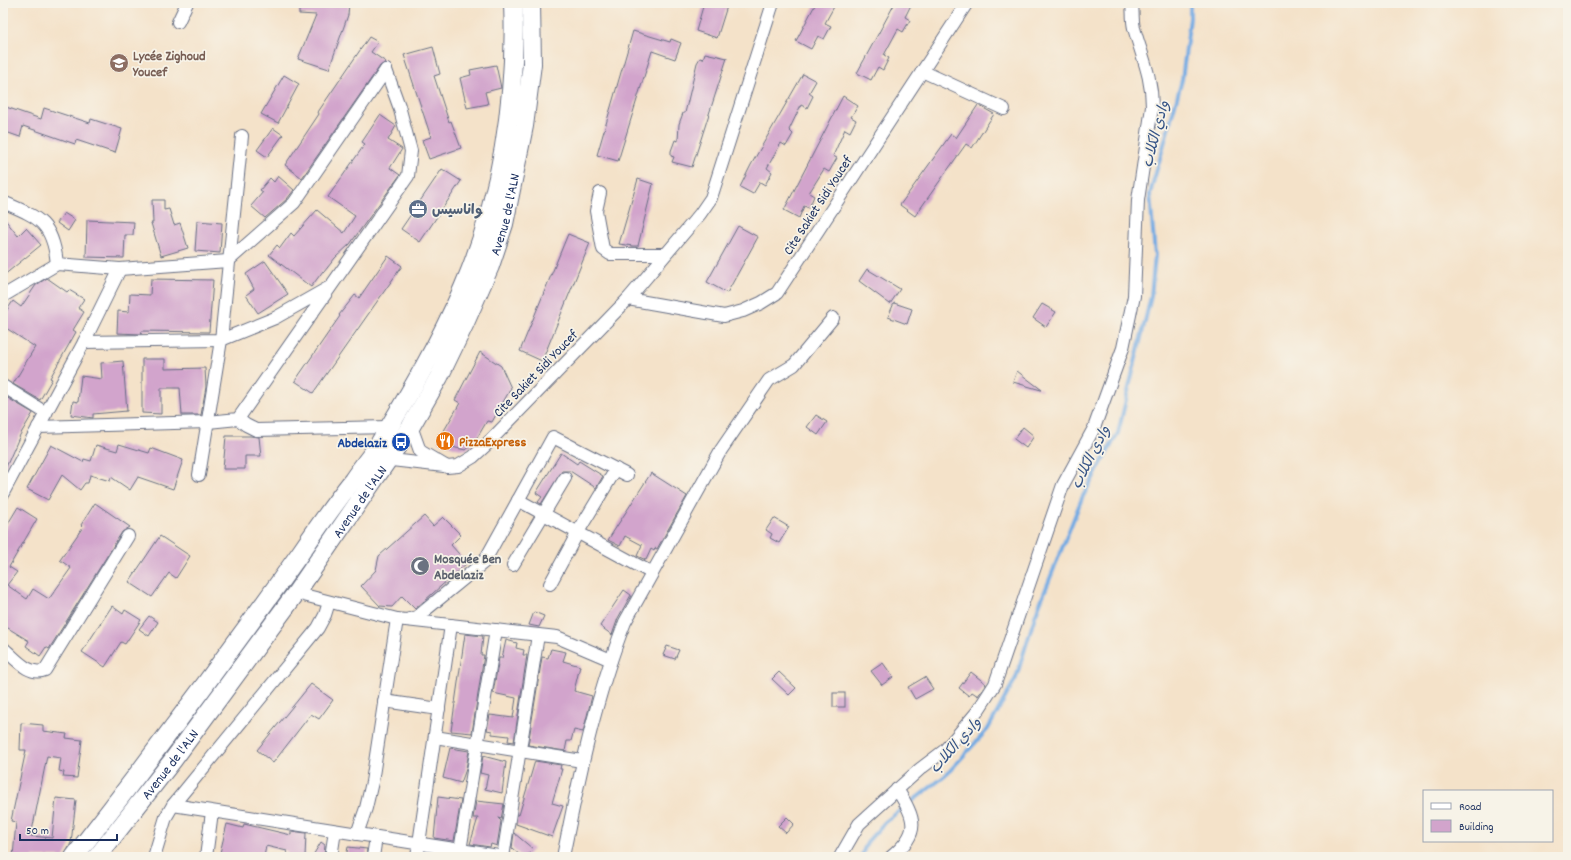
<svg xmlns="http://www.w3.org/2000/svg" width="1571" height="860" font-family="Dekko,'Playpen Sans Arabic',sans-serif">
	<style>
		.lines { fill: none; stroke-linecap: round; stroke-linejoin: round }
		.stream { stroke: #74abe3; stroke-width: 4 }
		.building { fill: #d2a4cc }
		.street-casing { stroke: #676e83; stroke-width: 14 }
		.primary-casing { stroke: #676e83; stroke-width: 20 }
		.street { stroke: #fff; stroke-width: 12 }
		.primary { stroke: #fff; stroke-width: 18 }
		.labels { text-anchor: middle; stroke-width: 3.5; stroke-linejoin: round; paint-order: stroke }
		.education-label { font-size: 14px; font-weight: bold; fill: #785e54; stroke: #f7f3e8; text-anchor: start }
		.street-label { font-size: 14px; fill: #1b2f5e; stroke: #f7f3e8 }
		.service-label { font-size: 14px; font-weight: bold; fill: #4e5e75; stroke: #f7f3e8; text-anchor: start }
		.food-label { font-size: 14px; font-weight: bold; fill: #c56008; stroke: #f7f3e8; text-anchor: start }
		.transit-label { font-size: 14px; font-weight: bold; fill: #164399; stroke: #f7f3e8; text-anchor: end }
		.worship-label { font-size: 14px; font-weight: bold; fill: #5b616d; stroke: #f7f3e8; text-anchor: start }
		.water-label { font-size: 15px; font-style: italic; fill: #365486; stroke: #f7f3e8 }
	</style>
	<rect width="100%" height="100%" fill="#f7f3e8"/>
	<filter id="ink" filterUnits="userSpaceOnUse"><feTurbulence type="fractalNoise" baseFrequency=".025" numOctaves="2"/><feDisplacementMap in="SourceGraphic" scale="8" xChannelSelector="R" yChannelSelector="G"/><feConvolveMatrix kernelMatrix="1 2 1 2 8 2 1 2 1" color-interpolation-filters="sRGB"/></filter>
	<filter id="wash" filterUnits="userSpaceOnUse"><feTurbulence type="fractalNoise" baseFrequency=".012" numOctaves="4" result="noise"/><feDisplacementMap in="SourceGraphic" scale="16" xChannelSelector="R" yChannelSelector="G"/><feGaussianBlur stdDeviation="0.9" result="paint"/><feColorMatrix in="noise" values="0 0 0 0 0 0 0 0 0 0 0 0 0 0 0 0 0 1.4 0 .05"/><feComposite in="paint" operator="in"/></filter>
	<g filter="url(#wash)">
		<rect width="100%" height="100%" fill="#f4e2c9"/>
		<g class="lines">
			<!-- stream -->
			<path class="stream" d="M861,857L867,842L885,822L945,776L988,729L1016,678L1035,616L1082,498L1118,433L1151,296L1155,256L1150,194L1182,80L1190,18V3"/>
		</g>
		<g id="blocks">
			<!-- building -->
			<g class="building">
				<path d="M299,3H349L348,15L329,69L298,59L316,15L299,14Z"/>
				<path d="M704,3H728L717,38L696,31Z"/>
				<path d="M816,3H836L825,23L831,26L824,39L818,36L811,49L796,41Z"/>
				<path d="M895,3H912L905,17L910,20L903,32L898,29L884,55L889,58L883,70L878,67L871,80L857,73Z"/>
				<path d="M633,31L670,42L671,39L681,43L675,59L652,51L618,161L597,155Z"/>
				<path d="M369,37L378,42L371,52L386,62L380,66L302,178L285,165L319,114L318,112Z"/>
				<path d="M433,47L440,74L434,76L449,122L451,121L461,148L429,159L422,140L431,137L404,55Z"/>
				<path d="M705,53L727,58L692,167L672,162L674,157L671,156V151L675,140L678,141L679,124L683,113H685L697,63L700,58L703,59Z"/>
				<path d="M496,65L501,88L485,92L488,104L467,108L460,78L471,75L470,70Z"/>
				<path d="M803,74L816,81L809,93L813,96L807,108L801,105L789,130L793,134L786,146L781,143L767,168L772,172L765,185L760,182L753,194L740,187L751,165Z"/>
				<path d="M284,75L299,84L278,123L261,114Z"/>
				<path d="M843,96L858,106L851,117L856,120L850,132L845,129L833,156L837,158L829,172L824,169L809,193L814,196L809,208L804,206L799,218L784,210Z"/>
				<path d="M978,105L994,114L972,148L966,144L915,216L900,205L951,134L956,138Z"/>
				<path d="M3,106L41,119L44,108L90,123L91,119L122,129L115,153L76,140L75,144L23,126L20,137L3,131Z"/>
				<path d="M380,115L396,126L388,140L402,149L390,168L400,175L350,244L335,258L324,272L323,271L311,287L269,255L277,245L280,248L291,233L294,236L317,210L344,233L355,216L328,197L365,144L362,142Z"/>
				<path d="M273,128L283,135L267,157L257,150Z"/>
				<path d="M442,169L461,181L420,242L401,229Z"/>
				<path d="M278,176L294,190L287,199L265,218L251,206L263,192L260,190L270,178L274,182Z"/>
				<path d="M638,179L653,184L638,246H633L619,244Z"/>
				<path d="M152,200H164V210L169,209L174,225L180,223L188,248L161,256L151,223H153Z"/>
				<path d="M64,213L75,220L68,231L57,223Z"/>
				<path d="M3,217L18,236L26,228L41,245L3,276Z"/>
				<path d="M87,220L134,222L133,235H125L124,258L86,257Z"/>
				<path d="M197,221L222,223L220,253L195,251Z"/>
				<path d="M738,226L758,237L727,293L707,282Z"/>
				<path d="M568,234L590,243L542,361L520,351Z"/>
				<path d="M388,256L402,266L313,393L295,381L340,316L339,315L355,295L359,298Z"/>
				<path d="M265,261L288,294L258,313L246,295L254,289L246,274Z"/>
				<path d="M867,269L900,289L890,304L859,281Z"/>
				<path d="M47,278L67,292L69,290L84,299L78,308L84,312L73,330L76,332L50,378L52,379L40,400L13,384L35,347L3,326V316L13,301L21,307L36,285Z"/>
				<path d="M151,279L213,280L209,332L142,331L141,334L117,333L118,311L129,312L130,294L150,295Z"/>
				<path d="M894,303L912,309L907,324L888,317Z"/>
				<path d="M1042,304L1056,312L1046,327L1033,318Z"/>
				<path d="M480,352L501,366L511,388L492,422L487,421L474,443L466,450L456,448L438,441L460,403L455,400Z"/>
				<path d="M142,359H165V369L205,368L206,387L201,415H182L180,388H161V414L142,413Z"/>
				<path d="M123,361L127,411L93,414V418L71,415L73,401L78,402L81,376L102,379L101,363Z"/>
				<path d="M1017,371L1042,390H1041L1013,382Z"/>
				<path d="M6,397L33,413L20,435L3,474V403Z"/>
				<path d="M816,415L827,422L818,435L807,427Z"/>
				<path d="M1023,427L1034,436L1026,448L1014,439Z"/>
				<path d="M226,436H250L259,437L261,456H245V469H223Z"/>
				<path d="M119,444L149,453L151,448L183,460L173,489L138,477L130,490L111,477L110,481L90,475L88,483H85L80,490L62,475L48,500L27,489L51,445L83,462L84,459L91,461L96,445L117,451Z"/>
				<path d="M561,453L577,464L579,461L603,476L596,488L570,471H562L541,504L538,502L542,497L536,493Z"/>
				<path d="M651,473L687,496L657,549L655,548L654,551L651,549L646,560L637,556L642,545L625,536L620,546L608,540Z"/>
				<path d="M95,503L130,527L122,532L49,649L46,647L40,656L26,646L29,641L3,625V532L18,507L37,519L9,567L17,572L7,585L27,599L33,589L49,599L71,568L60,560L83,527L81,525Z"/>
				<path d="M424,516L433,526L443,517L461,535L451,545L467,563L415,609L402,596L392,607L380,606L361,586L376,570L379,556Z"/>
				<path d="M774,518L789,527L779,543L770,538L772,534L766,530Z"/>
				<path d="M160,536L190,556L176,578L169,573L152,597L129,582Z"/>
				<path d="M624,590L631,595L618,618L612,635L600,626Z"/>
				<path d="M112,606L123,614L125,610L141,620L125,644L121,642L105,667L82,652Z"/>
				<path d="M534,612L544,616L539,627L529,625Z"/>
				<path d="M149,616L158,622L149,636L139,629Z"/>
				<path d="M465,634L483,636L481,655H484L472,733L451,731Z"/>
				<path d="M506,640L517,643L516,648L524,650L523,655H527L514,742L508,741L509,736L492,734V731L487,730L490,715L513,718L516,698L493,693L499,658H502Z"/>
				<path d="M667,646L679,650L675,659L663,655Z"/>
				<path d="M551,649L566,652L563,661L580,666L574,691L592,696L583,732L574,730L571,741H567L565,751L528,745L542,657L548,658Z"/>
				<path d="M883,663L893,677L882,685L871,671Z"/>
				<path d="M779,672L796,688L789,695L772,679Z"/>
				<path d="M971,672L986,684L978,696L972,692L969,696L959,688Z"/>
				<path d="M925,677L933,689L915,699L908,687Z"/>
				<path d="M311,684L333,700L319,719L311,714L273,763L257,750Z"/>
				<rect x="833" y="693" width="12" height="14"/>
				<path d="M21,723L43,725V731L67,734L66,738L82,740L77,778L63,777L64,772L59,771L61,758L47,756L31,836L52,838L56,798L76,800L71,843L64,857H13L16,822L11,821L26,750H20Z"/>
				<path d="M450,748L469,751L466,769L461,783L443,778Z"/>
				<path d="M483,756L506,762L502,793L485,789L488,775L480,773Z"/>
				<path d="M535,761L561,765L560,769H562L552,803L563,806L552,837L516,824L517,814L519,815Z"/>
				<path d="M438,797L461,800L454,841L434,838Z"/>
				<path d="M476,801L504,804L501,819L498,818L501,821L497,846L491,844L490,847L470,844L478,818H473Z"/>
				<path d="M787,817L794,824L786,833L778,826Z"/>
				<path d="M227,824L243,828L244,824L291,835V831L306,833L305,857H286L287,851L266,846L264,857H219Z"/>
				<path d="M514,833L533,849L526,857H522L512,848Z"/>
				<path d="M321,842L325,845L324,857H312Z"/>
				<path d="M348,847L367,849L366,857H346Z"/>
			</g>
		</g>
	</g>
	<g filter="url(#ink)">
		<use href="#blocks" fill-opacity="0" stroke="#676e83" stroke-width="1"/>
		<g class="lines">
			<defs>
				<g id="street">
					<path d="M178,22L187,3"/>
					<path d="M922,71L1004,109"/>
					<path d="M600,193L596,211L603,249L610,254H665"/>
					<path d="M3,202C38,217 53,222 57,264"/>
					<path d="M3,296L57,264L120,269L228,261L294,203L386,70"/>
					<path d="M628,299L724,316L743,311L761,303L777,293L967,3"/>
					<path d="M84,342L221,340L275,318L328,288"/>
					<path d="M3,386L46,413"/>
					<path d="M238,419L246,425L256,430L388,427"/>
					<path d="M411,426L420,451L447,467L458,466L473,457L485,446L628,299L700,214L711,198L773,3"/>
					<path d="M38,427L208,422L238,419L408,176L411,151L399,106L386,70"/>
					<path d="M383,459L444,466"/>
					<path d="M199,475L221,340L242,136"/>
					<path d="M3,493L84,342L120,269"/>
					<path d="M518,500L652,573"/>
					<path d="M513,565L565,478"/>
					<path d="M550,584L578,532L616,469"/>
					<path d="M296,593L397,619L557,637L611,660"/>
					<path d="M406,620L417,617L423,612L484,562L553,437L627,475"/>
					<path d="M3,648C15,658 29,677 45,670L128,536"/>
					<path d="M384,701L439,709"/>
					<path d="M435,737L582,761"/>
					<path d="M173,805L505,857"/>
					<path d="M357,834L366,808L372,782L397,619"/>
					<path d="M154,857L166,817L173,805L318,628L325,615L329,602"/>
					<path d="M206,857L212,812"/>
					<path d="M331,857L335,831"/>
					<path d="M373,857L376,837"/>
					<path d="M417,857L451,625"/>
					<path d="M459,857L496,630"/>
					<path d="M503,857L538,635"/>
					<path d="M563,857C579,777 595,698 625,622L721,450L769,380L794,365L833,318"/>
					<path d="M840,857L859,824L920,769L945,750L977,712L995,684L1063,485L1094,428L1123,348L1134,296L1138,200L1152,107C1152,76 1142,57 1134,28C1132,20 1133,11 1132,3"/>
					<path d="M891,857C921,832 916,820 897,789"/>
				</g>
				<g id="primary">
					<path d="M74,857C152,757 228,655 301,552C318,527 335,503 353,480C361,468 371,456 379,444C410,393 440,342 463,288C501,200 517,98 513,3"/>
					<path id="s1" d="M97,857L173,760L296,593L411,426L439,377L464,325L490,266L504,224L524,126L532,64L531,3"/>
				</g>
			</defs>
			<!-- street casing -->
			<use href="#street" class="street-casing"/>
			<!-- primary casing -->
			<use href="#primary" class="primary-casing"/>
			<!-- street -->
			<use href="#street" class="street"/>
			<!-- primary -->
			<use href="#primary" class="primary"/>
		</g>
	</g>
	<!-- icons -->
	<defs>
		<symbol id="school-disc" viewBox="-11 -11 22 22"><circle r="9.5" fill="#8d6e63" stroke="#f7f3e8"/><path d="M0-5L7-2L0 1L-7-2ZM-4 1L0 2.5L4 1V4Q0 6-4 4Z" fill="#fff"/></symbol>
		<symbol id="office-disc" viewBox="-11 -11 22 22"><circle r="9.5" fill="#5c6f8a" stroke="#f7f3e8"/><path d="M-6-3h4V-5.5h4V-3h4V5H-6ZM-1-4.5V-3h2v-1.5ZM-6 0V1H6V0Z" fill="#fff"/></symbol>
		<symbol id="restaurant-disc" viewBox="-11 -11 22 22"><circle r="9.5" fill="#e8710a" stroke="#f7f3e8"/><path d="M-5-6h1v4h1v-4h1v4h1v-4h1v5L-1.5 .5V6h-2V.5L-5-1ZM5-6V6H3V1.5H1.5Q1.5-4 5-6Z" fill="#fff"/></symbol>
		<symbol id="bus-disc" viewBox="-11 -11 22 22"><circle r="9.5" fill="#1a4fb4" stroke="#f7f3e8"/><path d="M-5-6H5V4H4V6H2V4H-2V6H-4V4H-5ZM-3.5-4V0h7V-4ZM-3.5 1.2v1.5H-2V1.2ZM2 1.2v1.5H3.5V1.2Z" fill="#fff"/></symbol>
		<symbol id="mosque-disc" viewBox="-11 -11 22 22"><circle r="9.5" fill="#6b7280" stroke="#f7f3e8"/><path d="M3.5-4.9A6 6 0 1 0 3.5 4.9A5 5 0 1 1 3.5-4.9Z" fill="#fff"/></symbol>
	</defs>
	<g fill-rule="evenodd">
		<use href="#school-disc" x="108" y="52" width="22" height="22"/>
		<use href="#office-disc" x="407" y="198" width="22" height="22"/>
		<use href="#restaurant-disc" x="434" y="430" width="22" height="22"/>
		<use href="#bus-disc" x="390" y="431" width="22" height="22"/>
		<use href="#mosque-disc" x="409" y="555" width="22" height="22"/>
	</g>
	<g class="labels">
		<!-- education labels -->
		<g class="education-label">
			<text x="133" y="60">Lycée Zighoud<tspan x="133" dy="16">Youcef</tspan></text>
		</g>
		<!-- street labels -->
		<g class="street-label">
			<text transform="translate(817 205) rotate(-57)" y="5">Cite Sakiet Sidi Youcef</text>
			<text dy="5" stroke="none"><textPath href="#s1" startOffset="766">Avenue de l'ALN</textPath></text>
			<text transform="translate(535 373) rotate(-46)" y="5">Cite Sakiet Sidi Youcef</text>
			<text dy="5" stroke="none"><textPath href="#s1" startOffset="442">Avenue de l'ALN</textPath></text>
			<text dy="5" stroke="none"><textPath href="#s1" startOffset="118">Avenue de l'ALN</textPath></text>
		</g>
		<!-- service labels -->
		<g class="service-label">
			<text x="432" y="214">واناسيس</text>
		</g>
		<!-- food labels -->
		<g class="food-label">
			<text x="459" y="446">PizzaExpress</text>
		</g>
		<!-- transit labels -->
		<g class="transit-label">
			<text x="387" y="447">Abdelaziz</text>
		</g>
		<!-- worship labels -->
		<g class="worship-label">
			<text x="434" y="563">Mosquée Ben<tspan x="434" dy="16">Abdelaziz</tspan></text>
		</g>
		<!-- water labels -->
		<g class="water-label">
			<text transform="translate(1155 134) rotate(-75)" y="5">وادي الكلاب</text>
			<text transform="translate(1090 457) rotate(-63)" y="5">وادي الكلاب</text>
			<text transform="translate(955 745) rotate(-48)" y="5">وادي الكلاب</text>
		</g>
	</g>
	<!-- margin -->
	<rect width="1571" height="860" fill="none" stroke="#f7f3e8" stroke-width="16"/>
	<!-- legend -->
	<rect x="1423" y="790" width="130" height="52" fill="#f7f3e8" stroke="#9fa5b1"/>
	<rect x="1431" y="803" width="20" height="6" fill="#ffffff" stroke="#9fa5b1"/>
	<text x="1459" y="810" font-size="12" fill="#1b2f5e">Road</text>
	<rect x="1431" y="820" width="20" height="12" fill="#d2a4cc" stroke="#9fa5b1"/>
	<text x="1459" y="830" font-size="12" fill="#1b2f5e">Building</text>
	<!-- scale -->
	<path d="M20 834v6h97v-6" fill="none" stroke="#1b2f5e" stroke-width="2"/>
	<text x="26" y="834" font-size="12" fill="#1b2f5e" stroke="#f7f3e8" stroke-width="3" paint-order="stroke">50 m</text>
</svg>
